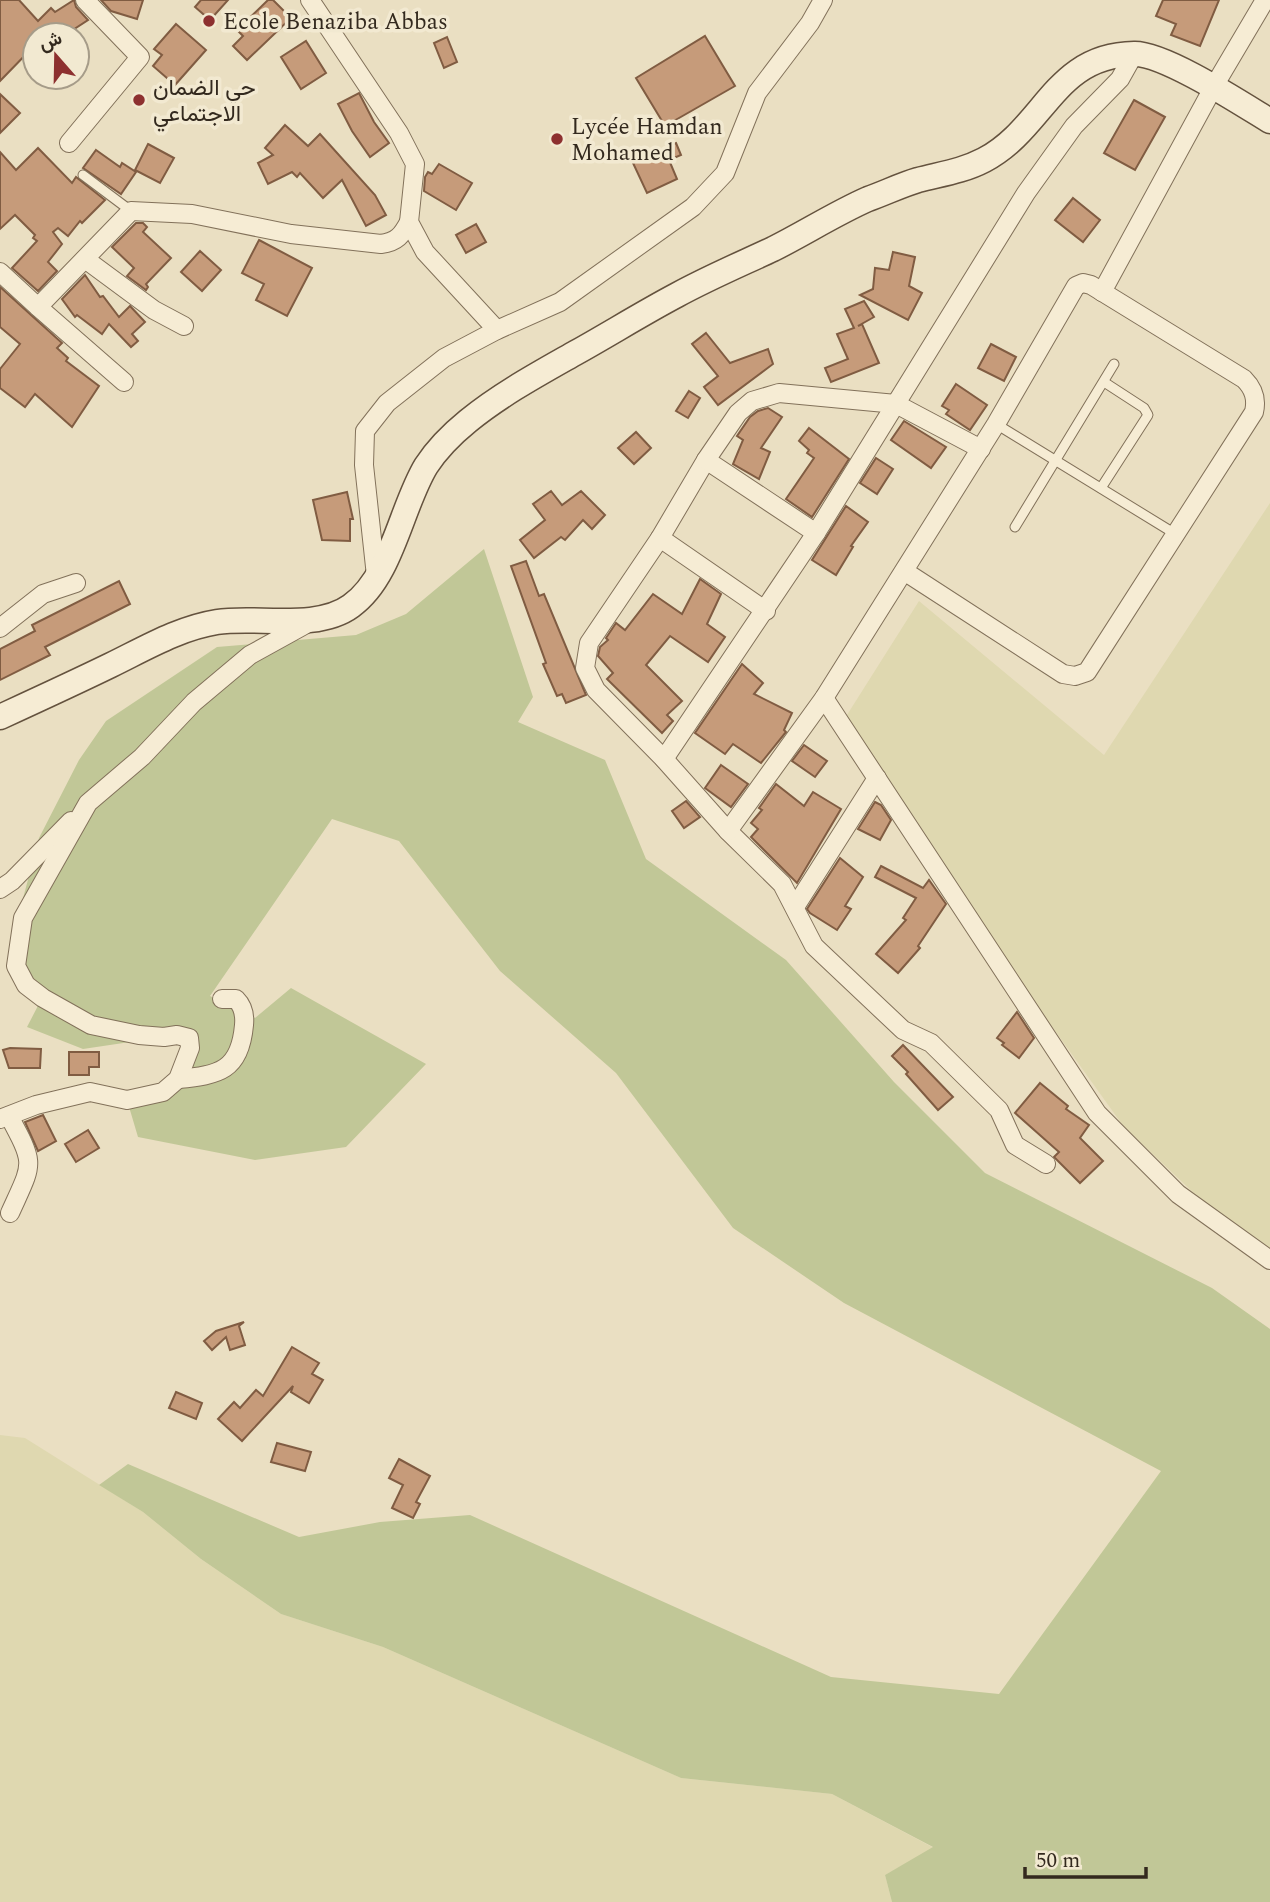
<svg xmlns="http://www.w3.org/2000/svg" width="1270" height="1902" font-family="Spectral,Vazirmatn,serif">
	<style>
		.farmland { fill: #dfd8b0 }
		.green { fill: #c1c797 }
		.building { fill: #c69b7a; stroke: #805c42; stroke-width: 2 }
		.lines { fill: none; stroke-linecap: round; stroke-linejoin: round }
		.service-casing { stroke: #82715a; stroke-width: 11 }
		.minor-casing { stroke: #82715a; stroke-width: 20 }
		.secondary-casing { stroke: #64523e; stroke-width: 27 }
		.service { stroke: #f6ecd4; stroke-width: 9 }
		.minor { stroke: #f6ecd4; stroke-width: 18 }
		.secondary { stroke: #f6ecd4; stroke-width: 24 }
		.poi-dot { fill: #8d302f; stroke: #f2e9d1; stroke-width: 2.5 }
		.labels { text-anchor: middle; stroke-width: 7; stroke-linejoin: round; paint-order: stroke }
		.poi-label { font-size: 23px; fill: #33291e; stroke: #f2e9d1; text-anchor: start }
	</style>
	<rect width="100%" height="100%" fill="#eadfc2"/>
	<!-- farmland -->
	<g class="farmland">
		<path d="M1270,503V1265L1124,1127L875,780L840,726L919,601L1104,755Z"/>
		<path d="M0,1435L25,1438L143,1512L201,1559L281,1614L383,1647L681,1778L832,1794L934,1848L885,1875L892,1902H0Z"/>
	</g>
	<!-- green -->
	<path class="green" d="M484,549L533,697L518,722L605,760L646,859L786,960L894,1082L985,1173L1212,1288L1270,1329V1902H892L885,1875L933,1847L832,1794L681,1778L383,1647L281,1614L201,1559L143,1512L99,1485L128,1464L299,1537L380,1522L470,1515L831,1677L999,1694L1161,1471L844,1303L733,1228L616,1073L500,971L399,841L332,819L210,996L255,1018L291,988L426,1064L346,1147L255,1160L138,1137L127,1100L163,1092L190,1048L177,1035L83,1049L27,1027L42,998L8,955L39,838L79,760L106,721L217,647L356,635L406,614Z"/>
	<!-- building -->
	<g class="building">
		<path d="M0,0H19L38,21L51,8L55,12L74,0L76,7L88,20L65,35H35V45L0,81Z"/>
		<path d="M101,0H143L137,19L111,11Z"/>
		<path d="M201,0H228L210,20L195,7Z"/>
		<path d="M268,0H273L291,18L247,60L233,46L243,36L237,30Z"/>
		<path d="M1163,0H1219L1200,46L1171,35L1176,24L1156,16Z"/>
		<path d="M176,24L206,50L175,85L153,66L162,55L154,49Z"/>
		<path d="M705,36L735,86L665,126L636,78Z"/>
		<path d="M447,37L457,62L444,68L434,43Z"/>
		<path d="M306,41L326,73L301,89L281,57Z"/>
		<path d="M359,93L374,122L389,143L370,157L352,131L338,104Z"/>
		<path d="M0,94L20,113L0,133Z"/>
		<path d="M1134,100L1165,117L1135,170L1104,153Z"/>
		<path d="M285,125L308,146L320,134L375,195L386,215L366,226L342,180L323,198L300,173L297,177L292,172L268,184L258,163L273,155L265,148Z"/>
		<path d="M676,143L681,155L669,160L677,179L647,193L633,163Z"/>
		<path d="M148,144L174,158L160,183L135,170Z"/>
		<path d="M38,148L72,183L76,177L105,200L82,223L80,221L68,236L58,228L53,232L62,244L48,262L57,271L38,291L12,268L37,241L33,238L35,235L15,215L0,229V152L16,170Z"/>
		<path d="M96,150L120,167L122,163L136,172L121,194L83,168Z"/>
		<path d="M439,164L472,183L456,210L424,191L425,177L428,172L432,174Z"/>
		<path d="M1073,198L1100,220L1083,242L1055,220Z"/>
		<path d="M136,223H143L147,227L143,232L171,258L146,284L148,287L146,290L127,276L134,268L112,247Z"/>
		<path d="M476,224L486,242L466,253L456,235Z"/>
		<path d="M259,240L312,268L287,316L256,300L264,284L242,273Z"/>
		<path d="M200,251L221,270L202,291L181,272Z"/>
		<path d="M893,252L915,257L909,286L922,293L908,320L860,295L873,289L875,268L889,270Z"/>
		<path d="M85,275L100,297L103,296L119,317L130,306L145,322L132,334L138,341L131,347L109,324L102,334L77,315L75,317L62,299Z"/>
		<path d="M0,287L62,343L57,348L68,358L66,361L99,386L72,427L35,394L25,407L0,388V369L20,344L0,327Z"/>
		<path d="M864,301L874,317L858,326L862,324L879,363L831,382L825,368L848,359L837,334L854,328L845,309Z"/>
		<path d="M706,333L730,363L768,349L773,364L718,405L704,387L718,376L692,344Z"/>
		<path d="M991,344L1016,357L1004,381L978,368Z"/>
		<path d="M956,384L987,405L970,430L946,414L949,410L942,406Z"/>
		<path d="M689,391L700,398L688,418L676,411Z"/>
		<path d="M768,408L782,417L761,448L770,452L759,479L733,464L743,440L737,436L750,417L758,411Z"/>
		<path d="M904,421L946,447L931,468L891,440Z"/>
		<path d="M809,428L849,459L812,517L786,499L814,458L807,453L809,450L799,441Z"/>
		<path d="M636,432L651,448L634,464L618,448Z"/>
		<path d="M876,458L893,469L877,494L860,483Z"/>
		<path d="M551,491L562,505L581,491L605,515L592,529L583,520L565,540L561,537L534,558L520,540L545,520L533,504Z"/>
		<path d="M347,492L353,519H350V541L322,540L313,500Z"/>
		<path d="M846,506L868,522L851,546L853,547L836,575L812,560Z"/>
		<path d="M526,561L539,596L544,594L586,695L566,703L562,694L557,696L543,664L546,663L511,566Z"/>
		<path d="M700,579L721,594L707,624L725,637L708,662L670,636L646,665L682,701L667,715L673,721L662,733L607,679L613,673L598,656L600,647L608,640L606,638L616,623L625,630L653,594L682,614Z"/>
		<path d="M119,581L130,604L45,647L50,655L0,680V649L35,631L32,625Z"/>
		<path d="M742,664L763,683L754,694L792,713L784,730L786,732L761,763L733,744L725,754L695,733Z"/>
		<path d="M804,745L827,761L815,777L792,761Z"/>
		<path d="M721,765L748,784L731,807L705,788Z"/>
		<path d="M776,784L804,806L813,792L841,809L797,883L751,837L758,829L751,823L762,810L759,808Z"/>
		<path d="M686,801L700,817L684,828L672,811Z"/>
		<path d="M875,802L881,805L891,820L880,840L858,829Z"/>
		<path d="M840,858L863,877L845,906L851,909L837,930L810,913L807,909Z"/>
		<path d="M881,866L923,888L929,880L946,904L918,946L920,948L898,973L876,954L906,920L903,918L916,898L875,877Z"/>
		<path d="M1017,1012L1034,1038L1019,1058L1002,1045L1004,1043L997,1038Z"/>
		<path d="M903,1045L953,1097L938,1110L906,1074L908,1072L892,1056Z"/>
		<path d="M10,1048L41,1049L40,1068H9L3,1050Z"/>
		<path d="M69,1052H99V1067H89V1075H69Z"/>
		<path d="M1040,1083L1068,1106L1066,1109L1089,1125L1080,1138L1103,1161L1080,1183L1054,1157L1059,1152L1015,1113Z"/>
		<path d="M43,1115L56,1141L38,1151L25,1122Z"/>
		<path d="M88,1130L99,1148L76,1162L65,1144Z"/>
		<path d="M244,1322L239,1326L245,1345L230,1350L226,1337L212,1350L204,1341L216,1331Z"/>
		<path d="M292,1347L319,1363L312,1374L323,1380L309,1403L291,1392L293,1386L242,1441L218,1419L234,1402L240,1408L256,1390L263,1396Z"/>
		<path d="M176,1392L202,1403L196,1419L169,1408Z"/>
		<path d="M277,1443L311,1452L305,1471L271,1462Z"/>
		<path d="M399,1459L430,1476L416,1502L420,1504L413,1518L392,1508L403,1485L389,1478Z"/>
	</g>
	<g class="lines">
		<defs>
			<g id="service">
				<path d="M83,175L131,211"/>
				<path d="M996,424L1177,535"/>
				<path d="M1101,488L1148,415L1144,408L1104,382"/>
				<path d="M1015,527L1114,364"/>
			</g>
			<g id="minor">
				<path d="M310,0L399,133L415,164L409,222L425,252L497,330"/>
				<path d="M69,143L140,57L85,0"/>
				<path d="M85,259L154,310L184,326"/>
				<path d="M0,272L38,307L131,211L192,214L291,234L381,244C397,242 402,235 409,222"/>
				<path d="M1102,292L1213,88L1265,0"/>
				<path d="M38,307L124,382"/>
				<path d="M981,449L896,404L779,393L752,401L738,413L706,460L660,538L589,643L585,668L596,690L664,759L728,831L782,884L814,946L903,1030L931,1043L999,1110L1015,1145L1046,1164"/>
				<path d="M706,460L816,533"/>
				<path d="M660,538L766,611"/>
				<path d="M376,576L364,465L365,431L387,403L444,358L497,330L560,302L693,207L725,173L757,93L810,23L823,0"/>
				<path d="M0,628L43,594L76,583"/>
				<path d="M824,698L1097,1113L1178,1194L1270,1260"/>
				<path d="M664,759L816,533L1026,193L1074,126L1120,79L1134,54"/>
				<path d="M728,831L824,698L996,424L1076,286L1083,283L1091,285L1244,379C1254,389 1257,399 1254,412L1087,672L1075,676L1063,674L904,571"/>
				<path d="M0,889L12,881L71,821"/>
				<path d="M795,907L877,778"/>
				<path d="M178,1079C219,1075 240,1071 244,1025C245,1015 243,1006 236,999H222"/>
				<path d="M9,1116C36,1166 33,1162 10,1213"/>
				<path d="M0,1119L36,1105L90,1092L127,1100L163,1092L178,1079L190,1048L189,1038L177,1035L164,1037L139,1035L91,1025L43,998L26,985L16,966L23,918L88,803L142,757L194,702L250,655L308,623"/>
			</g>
			<path id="secondary" d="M0,717C37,700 74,683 111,665C144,649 179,628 217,622C257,616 317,631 351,606C392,577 401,507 426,466C437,449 452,434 468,421C501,394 540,373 577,352C611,333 643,313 677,295C708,278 741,264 773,249C805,233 836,213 868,199C885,193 901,185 918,180C941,174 963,171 984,160C1045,128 1054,55 1134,54C1164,53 1242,104 1270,121"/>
		</defs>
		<!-- service casing -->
		<use href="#service" class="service-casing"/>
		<!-- minor casing -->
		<use href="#minor" class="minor-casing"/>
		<!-- secondary casing -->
		<use href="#secondary" class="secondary-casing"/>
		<!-- service -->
		<use href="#service" class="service"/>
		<!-- minor -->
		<use href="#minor" class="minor"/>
		<!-- secondary -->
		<use href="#secondary" class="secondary"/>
	</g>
	<!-- markers -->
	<g class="poi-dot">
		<circle cx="209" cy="21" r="7"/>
		<circle cx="139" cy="100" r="7"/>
		<circle cx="557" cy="139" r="7"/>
	</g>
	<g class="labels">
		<!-- poi labels -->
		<g class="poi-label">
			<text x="223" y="29">Ecole Benaziba Abbas</text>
			<text x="153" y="95">حي الضمان<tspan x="153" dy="26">الاجتماعي</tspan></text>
			<text x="571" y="134">Lycée Hamdan<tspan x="571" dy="26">Mohamed</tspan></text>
		</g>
	</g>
	<!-- north arrow -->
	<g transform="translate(56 56) rotate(340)"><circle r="33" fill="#f2e9d1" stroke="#a69c89" stroke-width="2"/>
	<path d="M0-5L12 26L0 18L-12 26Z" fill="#8d302f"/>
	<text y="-10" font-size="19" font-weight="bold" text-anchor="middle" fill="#33291e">ش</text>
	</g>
	<!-- scale -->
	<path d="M1025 1867v10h121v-10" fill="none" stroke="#33291e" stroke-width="3.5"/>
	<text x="1036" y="1867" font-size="21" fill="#33291e" stroke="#f2e9d1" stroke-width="5" paint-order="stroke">50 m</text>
</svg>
